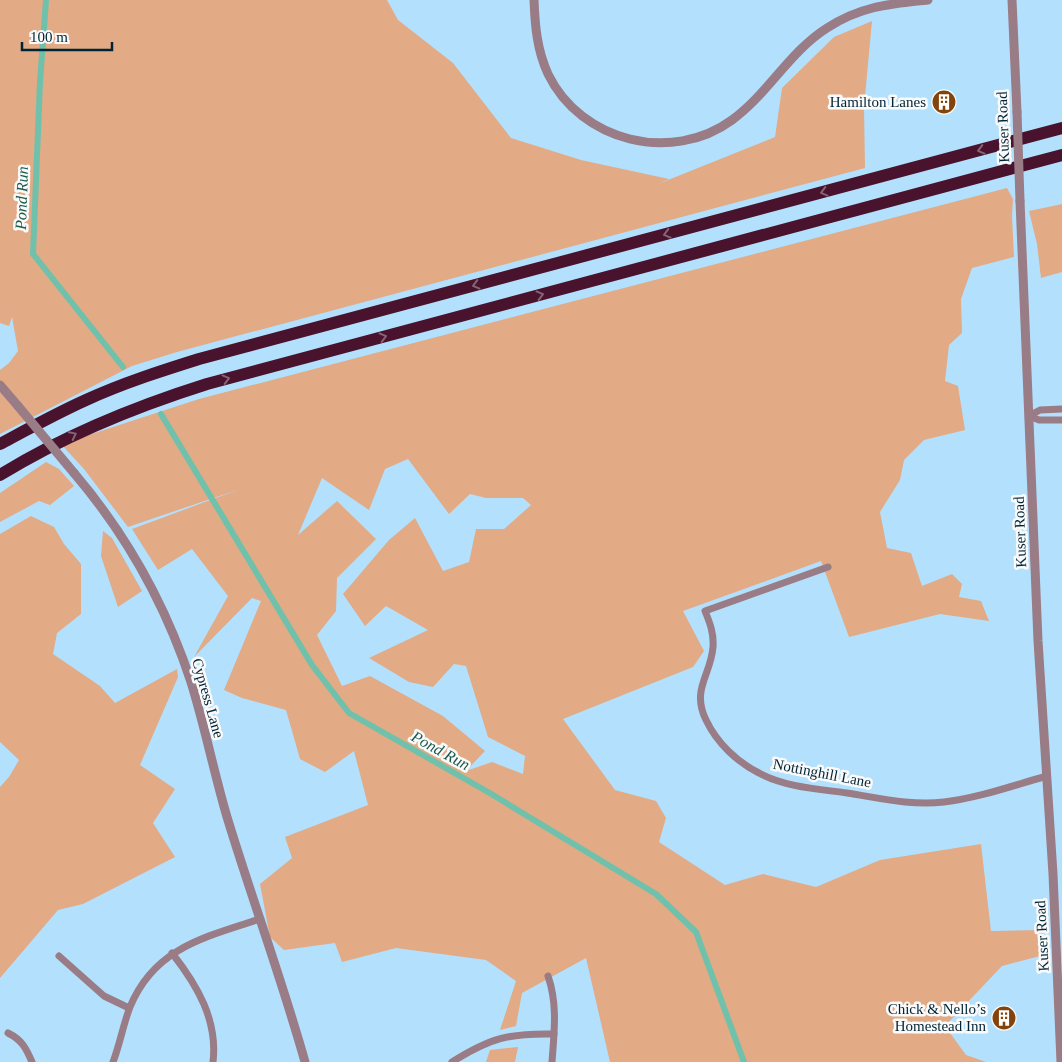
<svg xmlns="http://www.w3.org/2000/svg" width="1062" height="1062" font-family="'Times New Roman',serif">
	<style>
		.green { fill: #e2aa85; fill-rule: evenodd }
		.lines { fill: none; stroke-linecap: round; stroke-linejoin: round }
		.canal { stroke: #70c1ab; stroke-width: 6 }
		.minor { stroke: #997c86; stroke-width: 7 }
		.tertiary { stroke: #997c86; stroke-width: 9 }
		.motorway { stroke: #49132d; stroke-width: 12 }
		.tertiary-bridge { stroke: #997c86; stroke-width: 9 }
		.oneway { stroke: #876475 }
		.labels { text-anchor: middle; stroke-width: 5; stroke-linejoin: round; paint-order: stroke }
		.poi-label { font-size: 15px; fill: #012435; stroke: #fafafa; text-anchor: end }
		.street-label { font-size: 15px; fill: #012435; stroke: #fafafa }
		.water-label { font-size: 16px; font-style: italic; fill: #195a4b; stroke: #fafafa }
	</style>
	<rect width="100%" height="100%" fill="#b3e1fd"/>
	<!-- green -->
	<g class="green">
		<path d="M0,0H387L398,20L453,63L511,138L581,160L669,179L658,184L775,137L782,88L834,37L872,21L864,107L865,168L177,352L132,366L0,434V370L9,363L18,351L12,317L9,326L0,323Z"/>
		<path d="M1007,188L1013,199L1012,216L1014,257L972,268L961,299L962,333L949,345L945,381L958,386L965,430L924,440L904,460L900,480L880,512L887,548L911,553L922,586L952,574L962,584L959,597L981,601L989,621L940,614L849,637L821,561L683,611L704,651L693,667L563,719L615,790L656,801L666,818L659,842L725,885L763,874L816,887L880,860L981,844L991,931L1043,930L1044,955L1002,966L945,1026L966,1055L986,1062H610L586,958L522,993L516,1026L500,1030L516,981L486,960L396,948L342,962L335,943L284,950L270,937L260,884L292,858L285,837L368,805L354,751L325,772L300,759L286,710L242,698L224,690L261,601L252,598L194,657L228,596L192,549L158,570L132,529L240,489L128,527L84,469L61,444L199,399ZM408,459L449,514L470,494L486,498H523L531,505L504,529H476L469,562L443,571L415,518L389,540L343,594L365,626L386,606L428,630L369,658L409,682L433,687L454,664L466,666L488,737L525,756L523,774L492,762L466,771L485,751L443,716L370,676L342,686L317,635L336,611L337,578L376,539L337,501L298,535L322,478L369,510L385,469Z"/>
		<path d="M1062,204V272L1041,278L1037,244L1029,211Z"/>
		<path d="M46,462L59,469L74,486L50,505L39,501L0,522V493Z"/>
		<path d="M31,516L54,527L64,544L81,564V614L57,633L53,654L100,686L115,703L177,669L178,677L140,765L175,789L153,823L175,857L83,904L58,910L0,978V787L9,777L19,760L0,742V534Z"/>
		<path d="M103,531L112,538L142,591L118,607L101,556Z"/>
		<path d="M518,1047L515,1062H486L490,1050Z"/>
	</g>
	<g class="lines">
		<!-- canal -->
		<g class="canal">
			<path d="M46,0L40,82L33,254L123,367"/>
			<path d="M161,414L312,665L349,713L488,792L656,894L696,932L744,1062"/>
		</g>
		<!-- minor -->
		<g class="minor">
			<path d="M1029,416L1040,410L1062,409"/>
			<path d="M1029,416L1039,420H1062"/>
			<path d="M828,567L705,611C710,623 714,634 713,647C711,675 691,689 706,720C717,743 737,762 759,773C785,787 818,789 847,793C879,798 912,806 944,802C979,798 1014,785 1047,776"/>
			<path d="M172,953C197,985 218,1020 213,1062"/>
			<path d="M59,956L104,996L129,1008"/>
			<path d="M548,976C558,1005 554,1033 552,1062"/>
			<path d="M8,1033C22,1040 26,1048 32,1062"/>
			<path d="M113,1062C120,1044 123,1025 130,1007C154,948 205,937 260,919"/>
			<path d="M452,1062C490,1038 509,1033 554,1034"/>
		</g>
		<!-- tertiary -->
		<g class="tertiary">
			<path d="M534,0C535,26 537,50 548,74C581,142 672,164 732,120C768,94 789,52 827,28C861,6 889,4 928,0"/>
			<path d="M1012,0L1017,112"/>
			<path d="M1020,201L1038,641L1053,874L1061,1062"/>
			<path d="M0,385L18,406"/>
			<path d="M74,473C126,534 166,606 191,682C205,727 214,773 227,817C252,899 282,980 305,1062"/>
		</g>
		<!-- motorway -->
		<g class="motorway">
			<path d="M0,444C28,429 57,413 86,400C123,383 161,371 199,359L1062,128"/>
			<path d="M0,475C65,435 134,407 207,384L1062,155"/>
		</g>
		<!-- tertiary-bridge -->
		<g class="tertiary-bridge">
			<path d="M1017,112L1020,201"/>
			<path d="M18,406L74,473"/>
		</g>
	</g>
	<!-- one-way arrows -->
	<defs><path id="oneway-chevron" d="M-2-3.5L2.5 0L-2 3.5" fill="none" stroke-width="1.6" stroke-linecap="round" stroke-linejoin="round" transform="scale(1.25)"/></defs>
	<g class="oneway">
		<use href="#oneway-chevron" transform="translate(981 150) rotate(165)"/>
		<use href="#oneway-chevron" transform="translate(824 192) rotate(165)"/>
		<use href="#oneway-chevron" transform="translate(667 234) rotate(165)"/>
		<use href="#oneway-chevron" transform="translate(476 285) rotate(165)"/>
		<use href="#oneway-chevron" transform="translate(540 295) rotate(-15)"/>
		<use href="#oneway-chevron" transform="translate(383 337) rotate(-15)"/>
		<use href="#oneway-chevron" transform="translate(226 379) rotate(-15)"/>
		<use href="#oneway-chevron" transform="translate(73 435) rotate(-26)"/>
	</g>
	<!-- icons -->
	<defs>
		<symbol id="building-disc" viewBox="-11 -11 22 22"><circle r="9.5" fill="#83430a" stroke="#fafafa"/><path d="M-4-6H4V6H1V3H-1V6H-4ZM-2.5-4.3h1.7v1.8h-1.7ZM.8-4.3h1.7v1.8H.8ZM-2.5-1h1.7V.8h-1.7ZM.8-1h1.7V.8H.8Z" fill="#fff"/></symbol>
	</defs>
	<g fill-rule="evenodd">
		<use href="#building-disc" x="930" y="88" width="28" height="28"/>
		<use href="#building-disc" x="990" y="1004" width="28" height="28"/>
	</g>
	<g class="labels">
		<!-- poi labels -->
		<g class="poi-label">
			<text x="926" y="107">Hamilton Lanes</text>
			<text x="986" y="1014">Chick &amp; Nello’s<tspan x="986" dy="17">Homestead Inn</tspan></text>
		</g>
		<!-- street labels -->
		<g class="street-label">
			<text transform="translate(1003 127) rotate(-92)" y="5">Kuser Road</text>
			<text transform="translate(1020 532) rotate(-92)" y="5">Kuser Road</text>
			<text transform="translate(208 698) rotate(74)" y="5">Cypress Lane</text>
			<text transform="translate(822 773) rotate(11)" y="5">Nottinghill Lane</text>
			<text transform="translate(1042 936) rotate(-93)" y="5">Kuser Road</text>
		</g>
		<!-- water labels -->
		<g class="water-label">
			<text transform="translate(21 198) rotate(-88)" y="6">Pond Run</text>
			<text transform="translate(441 750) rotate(29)" y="6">Pond Run</text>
		</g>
	</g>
	<!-- scale -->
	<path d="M22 42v8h90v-8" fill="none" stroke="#012435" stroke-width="2.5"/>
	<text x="30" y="42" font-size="15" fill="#012435" stroke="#fafafa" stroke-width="4" paint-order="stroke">100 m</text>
</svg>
